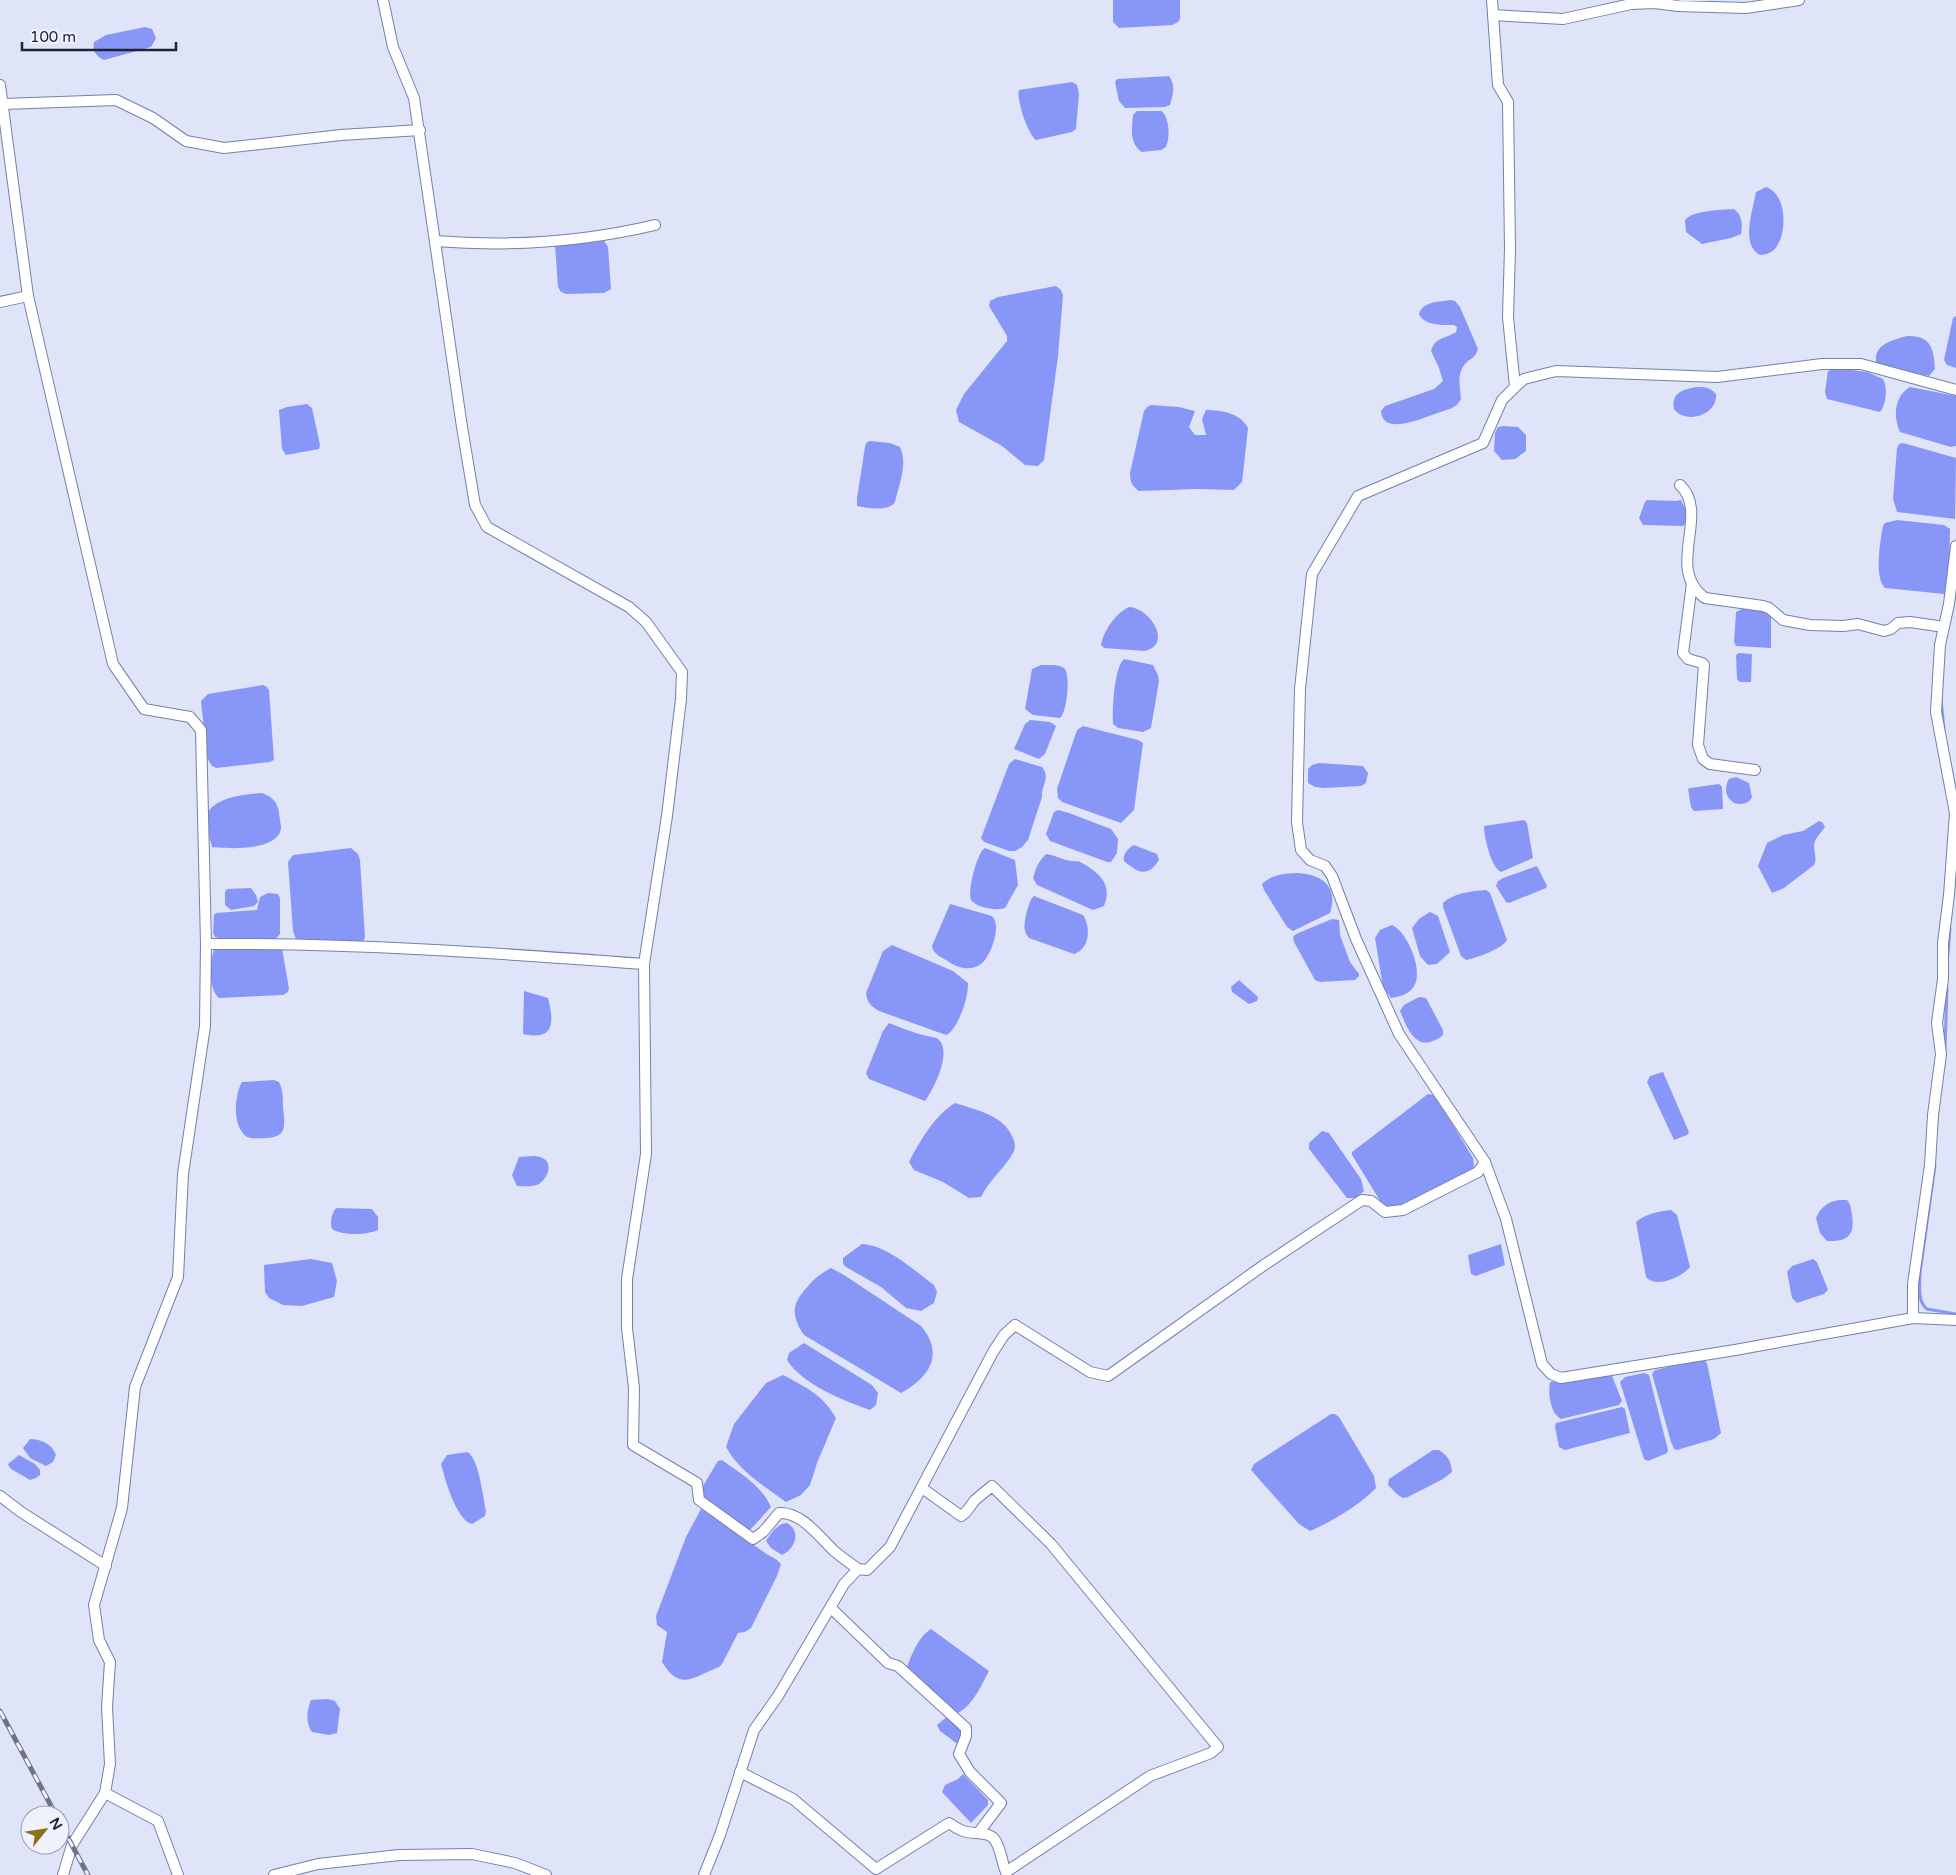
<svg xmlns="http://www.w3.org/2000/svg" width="1956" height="1875" font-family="'Varela Round',sans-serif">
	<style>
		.water { fill: #8897f7 }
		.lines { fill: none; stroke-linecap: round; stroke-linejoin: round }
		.stream { stroke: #8897f7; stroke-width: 3 }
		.street-casing { stroke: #767fad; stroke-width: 12 }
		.street { stroke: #fff; stroke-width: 10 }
		.rail-casing { stroke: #6f7387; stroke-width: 5 }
		.rail { stroke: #eff1fc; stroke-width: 3; stroke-dasharray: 9; stroke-linecap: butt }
	</style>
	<rect width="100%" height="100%" fill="#dfe4f8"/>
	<!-- water -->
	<g class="water">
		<path d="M1113,0H1180V19L1178,22L1172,25L1119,28L1113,22Z"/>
		<path d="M145,27L152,29L156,38L151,47L104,60C96,56 92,51 94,42L106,35Z"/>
		<path d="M1169,76C1176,86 1173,94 1170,105L1165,107L1125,108L1119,101L1115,82L1117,79Z"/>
		<path d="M1072,82L1077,85L1079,94L1076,129L1072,132L1036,140C1028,135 1016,99 1019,90Z"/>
		<path d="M1137,111H1162C1170,120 1170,137 1166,147L1161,150L1142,152C1129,143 1132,129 1133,115Z"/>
		<path d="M1766,187C1787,194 1787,231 1777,246C1774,252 1766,255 1760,255C1740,245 1753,210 1756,192Z"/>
		<path d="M1734,209C1742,215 1743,224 1741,234L1731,238L1702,244L1686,232L1685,220C1693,210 1721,210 1734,209Z"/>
		<path d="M603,239L608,247L611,289L604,293L566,294L561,292L558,287L555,245Z"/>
		<path d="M1056,286L1061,290L1063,295L1058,356L1044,460L1038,466L1025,465L1002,446L959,422L956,410L964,394L1007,341V336L989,306L990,301L998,297Z"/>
		<path d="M1450,300L1455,301L1460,307L1478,349C1476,355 1473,358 1468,361C1456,371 1460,385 1461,399L1457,405L1450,409C1432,413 1383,440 1381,411L1385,406L1434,389L1443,381L1439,368L1431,351C1435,337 1445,339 1456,332L1457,327L1454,325C1443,325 1424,326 1419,314C1423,301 1439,302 1450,300Z"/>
		<path d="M1956,316V368L1947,365L1944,360L1953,318Z"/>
		<path d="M1907,336C1931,335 1934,349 1935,369L1929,376L1877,365C1871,345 1892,340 1907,336Z"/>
		<path d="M1838,368L1867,372L1883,379C1888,388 1886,405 1880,412L1827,399L1825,392L1828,371Z"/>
		<path d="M1696,387C1705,387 1710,387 1716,394C1718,415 1686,425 1674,409C1671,392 1683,390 1696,387Z"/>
		<path d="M1910,387L1956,396V446L1951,447L1900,432C1893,417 1894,396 1910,387Z"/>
		<path d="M307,404L312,408L320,445L319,449L286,455L282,449L279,410L287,407Z"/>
		<path d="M1151,405L1179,407L1195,411L1189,427L1195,435H1206L1202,419L1206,410C1222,410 1240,413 1248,428L1243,474L1242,482L1234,490L1197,489L1139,491C1132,486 1130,482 1130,473L1144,411L1147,407Z"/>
		<path d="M1503,426L1518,427L1526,435V451L1515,459L1502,460L1494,451L1495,433L1498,427Z"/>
		<path d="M870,441L890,443L900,447C908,464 899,485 895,502C888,512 868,508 857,506V498L865,447L866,443Z"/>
		<path d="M1903,443L1956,458L1955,519L1897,512L1893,499L1897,448L1899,444Z"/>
		<path d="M1647,500L1676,501L1681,500L1686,510L1685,524L1683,526L1643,525L1639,518L1645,502Z"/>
		<path d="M1897,520L1944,525L1950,529L1949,586L1944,594L1885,588C1874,578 1880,541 1883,526L1885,523Z"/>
		<path d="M1129,607C1150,608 1173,644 1145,651L1104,648L1101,645C1103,631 1117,612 1129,607Z"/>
		<path d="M1742,609L1764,610L1771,615V648L1736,646L1734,642L1736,612Z"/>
		<path d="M1739,653L1752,654L1751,682H1740L1737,679L1736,655Z"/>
		<path d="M1124,659L1153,665L1158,675L1159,681L1151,728L1143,732L1118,728L1113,724C1112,711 1114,667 1124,659Z"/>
		<path d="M1041,665C1047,665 1059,664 1064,668C1071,674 1067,713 1060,718L1033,715L1025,709L1032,669Z"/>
		<path d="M263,685L267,687L269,690L274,760L270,762L216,768L212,766L207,758L201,701L208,694Z"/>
		<path d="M1030,720L1050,722L1056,726L1045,754L1039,759L1014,749L1025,724Z"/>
		<path d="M1083,726L1138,740L1143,743L1134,810L1121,823L1062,802L1058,798L1057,789L1077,730Z"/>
		<path d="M1015,759L1042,767C1051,778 1041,785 1042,797L1028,840L1022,847L1015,851H1009L984,842L981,838L1009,764Z"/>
		<path d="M1319,763L1363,766L1368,773L1366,783L1361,786L1324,788L1315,787L1308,783V769L1312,765Z"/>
		<path d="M1736,777L1749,783L1752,797C1749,804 1741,805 1734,803C1725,797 1724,788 1729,779Z"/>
		<path d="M1719,784L1722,787L1723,809L1694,811L1691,807L1688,789L1690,788Z"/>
		<path d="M262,793C272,797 277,801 279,812C279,817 281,823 281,828C279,851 228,849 212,847C210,838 205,826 207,816C211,797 247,794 262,793Z"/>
		<path d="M1058,810L1069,813L1111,829L1118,839L1117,853L1111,862H1107L1050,841L1046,834L1054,812Z"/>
		<path d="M1524,820L1527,823L1533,858L1501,872C1491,868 1484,837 1484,826Z"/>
		<path d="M1819,821L1822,822L1825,827C1822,832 1817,836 1815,841C1812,849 1818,857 1814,865L1784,888L1772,893L1758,866L1767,843L1783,835L1803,831Z"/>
		<path d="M1134,845L1157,854L1159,860C1148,877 1139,874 1124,861C1122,855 1128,848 1134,845Z"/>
		<path d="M351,848L358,854L360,860L365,938L363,941L355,943L301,942L296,939L293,931L288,862L293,855Z"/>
		<path d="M985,848L1015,860L1018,885L1005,908C996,911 977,908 971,900C967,892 977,852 985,848Z"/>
		<path d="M1046,854C1056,855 1068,863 1078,861C1096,870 1114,883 1104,906L1093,910L1037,885L1033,878C1036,868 1038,862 1046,854Z"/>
		<path d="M1537,866L1547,886L1546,888L1509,903L1506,902L1496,886L1498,881L1503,878Z"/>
		<path d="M1297,873C1321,874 1339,886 1330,913L1293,931L1287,927L1264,890L1262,884C1273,874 1283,874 1297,873Z"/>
		<path d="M251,888L256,895L258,902L254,906L231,910L225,905V892L227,889Z"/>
		<path d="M1486,890L1490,893L1507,940C1502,949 1476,958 1466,960L1461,956L1443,907V903C1453,893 1472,891 1486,890Z"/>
		<path d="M268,893L278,894L280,898V934L274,941L222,939L215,937L213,933L214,915L216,913L257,910L260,897Z"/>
		<path d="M1034,896L1083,915C1091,927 1090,949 1074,954L1029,938C1027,935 1025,933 1025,930C1023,923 1029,899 1034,896Z"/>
		<path d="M950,904L992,916C1002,925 991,956 982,963C972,972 958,968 949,962C943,958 937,956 933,950L932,946Z"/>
		<path d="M1430,912L1438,916L1450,952L1437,964L1428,965L1420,956L1412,928L1419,919Z"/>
		<path d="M1332,919L1339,920L1340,935L1350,962L1359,974V976L1355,980L1320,982L1315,980L1294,942L1293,937L1296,934Z"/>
		<path d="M1392,925C1408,932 1426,975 1412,989C1407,995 1398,997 1391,998L1383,987L1375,938L1380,930Z"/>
		<path d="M892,945L953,971L968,983C969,996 958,1030 946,1035L879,1011C871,1006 867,1003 866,993L883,951Z"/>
		<path d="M215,948H282L289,989L288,992L283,995L219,998C208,989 209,960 215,948Z"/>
		<path d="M1239,980L1258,997L1257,1001L1249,1004L1232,992L1231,987Z"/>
		<path d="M524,991L548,998C554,1022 555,1041 523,1034Z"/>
		<path d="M1419,997L1426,998L1443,1030V1035C1440,1038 1437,1039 1433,1041C1414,1049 1406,1025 1400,1011L1404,1005Z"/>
		<path d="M889,1023C900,1027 911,1032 923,1035C928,1037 933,1036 938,1039C953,1051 934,1089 925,1101L869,1079L866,1073L883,1031Z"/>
		<path d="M1663,1072L1689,1132L1687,1135L1674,1140L1647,1082L1650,1076Z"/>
		<path d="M274,1080L279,1082C283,1090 283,1098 283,1106C284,1123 289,1137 267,1138C260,1138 253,1139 247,1137C232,1127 234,1096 242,1082Z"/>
		<path d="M1428,1094L1433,1095L1437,1099L1473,1158L1474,1167L1470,1172L1396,1207L1388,1208L1382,1204L1352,1155V1152Z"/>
		<path d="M955,1103C976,1110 1004,1115 1013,1138C1015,1143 1016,1148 1013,1153C1005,1168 989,1180 981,1197L969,1198L943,1182L914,1170L909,1162C920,1141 934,1116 955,1103Z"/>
		<path d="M1322,1131L1329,1133L1361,1179L1364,1191L1356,1198H1347L1309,1149V1143Z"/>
		<path d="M519,1157C525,1157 534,1155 540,1157C555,1161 548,1180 537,1185C530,1187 524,1186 517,1186L512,1175Z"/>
		<path d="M1839,1200H1847C1851,1205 1851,1209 1852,1215C1855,1235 1848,1242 1827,1241L1820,1233L1816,1218C1821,1207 1827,1202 1839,1200Z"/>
		<path d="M336,1208L372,1209L378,1217V1230C367,1235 342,1236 332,1229C330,1221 331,1215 336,1208Z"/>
		<path d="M1671,1210L1677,1215L1690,1267C1682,1277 1656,1289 1646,1277L1636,1222C1645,1214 1659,1211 1671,1210Z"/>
		<path d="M862,1244C887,1245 915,1271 934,1285L937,1292L934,1303L921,1311L906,1308L881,1287L846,1267L843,1264V1258Z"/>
		<path d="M1501,1244L1505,1265L1476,1276L1471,1274L1468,1255Z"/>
		<path d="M311,1259L332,1263L337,1281L334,1297L302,1306L283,1305L269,1298L265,1292L264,1265Z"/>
		<path d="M1813,1259L1817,1262L1828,1290L1824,1294L1797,1303L1792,1298L1787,1272L1792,1266Z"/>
		<path d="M831,1268L844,1275L921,1326C945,1354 929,1378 901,1393L804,1335C790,1314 792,1303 809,1285C816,1277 822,1273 831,1268Z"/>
		<path d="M804,1343L872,1385L878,1393L876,1405L870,1410C844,1401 802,1384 787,1360L789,1353Z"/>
		<path d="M1703,1359L1707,1363L1721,1433L1714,1439L1677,1450L1674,1449L1671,1442L1652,1374L1655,1370Z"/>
		<path d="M1611,1373L1622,1401L1619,1405L1561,1419C1550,1413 1548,1394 1550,1382Z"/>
		<path d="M1644,1373L1649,1375L1668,1450L1667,1453L1648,1461L1644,1459L1620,1382L1625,1377Z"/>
		<path d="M783,1375C807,1388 822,1394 836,1418L817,1463L810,1485L801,1495L786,1502C764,1486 739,1471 726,1447L734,1424L766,1383Z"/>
		<path d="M1622,1407L1625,1409L1630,1433L1565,1450L1559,1447L1555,1427L1556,1423Z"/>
		<path d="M1331,1414H1335L1339,1417L1374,1476L1376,1488C1360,1505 1331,1522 1310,1531L1299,1524L1251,1470L1254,1464Z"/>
		<path d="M30,1439C41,1439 52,1444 56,1455L53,1462L46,1466L30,1458L23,1448Z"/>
		<path d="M1433,1450H1439C1448,1456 1451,1461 1452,1472L1443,1479L1408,1497L1403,1498L1398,1495L1388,1485L1389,1479Z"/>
		<path d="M467,1452C479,1457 483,1498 486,1511L485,1516L472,1524C456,1520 445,1479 441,1464L447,1455Z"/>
		<path d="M19,1455L35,1464L40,1470V1475L36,1478L30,1480L11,1469L8,1465L9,1463Z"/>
		<path d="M722,1460C741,1474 761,1485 771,1507L750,1530L744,1528L704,1502L701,1489L718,1461Z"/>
		<path d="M701,1509C723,1523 744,1538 765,1553C771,1557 776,1558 781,1564L777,1576L751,1628L745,1632L738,1633L722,1664L719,1667C693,1677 680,1692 662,1662L667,1632L657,1625L656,1616L686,1537Z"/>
		<path d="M787,1523C801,1531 796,1548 782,1555L771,1548L766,1541C771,1533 778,1523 787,1523Z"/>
		<path d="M931,1629L989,1671C981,1686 972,1707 956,1714L906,1670C911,1656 918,1637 931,1629Z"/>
		<path d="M328,1699L335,1701L340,1709L337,1733L329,1735L312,1732C305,1722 307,1711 311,1700Z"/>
		<path d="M948,1716L963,1732L959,1742L956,1743L940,1731L937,1725Z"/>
		<path d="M963,1774L988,1800V1805L971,1823L942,1792L945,1785L958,1779Z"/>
	</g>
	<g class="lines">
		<!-- stream -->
		<g class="stream">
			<path d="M1941,699L1944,730"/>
			<path d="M1948,954L1950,928"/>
			<path d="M1945,1049L1947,988"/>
			<path d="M1935,1165L1920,1273C1920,1285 1917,1301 1927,1309L1956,1314"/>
		</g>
		<defs>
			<g id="street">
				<path d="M383,0L393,47L414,98L462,427L475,505L487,527L629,607L646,622L682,672L681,699L667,816L644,964L646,1154L627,1279V1328L634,1388L633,1445L697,1483L699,1500L753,1539L763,1532L779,1513C800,1511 819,1536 833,1550C841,1557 850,1563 858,1569"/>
				<path d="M1493,15L1563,19L1631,4L1655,3L1678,6L1746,8L1799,0"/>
				<path d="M0,85L28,296L0,302"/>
				<path d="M3,104L116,100L153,118L186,141L224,148L341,135L420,130"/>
				<path d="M435,241C509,247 583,242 655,225"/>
				<path d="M28,296L113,664L144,709L190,717L201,730L206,944L205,1026L183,1174L178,1277L135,1387L122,1508L94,1605L99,1640L110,1662L107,1707L110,1764L105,1793L158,1821L178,1875"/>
				<path d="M1515,387L1524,379L1556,371L1717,377L1822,364H1861L1956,390"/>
				<path d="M1680,485C1711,514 1664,569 1705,598L1763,606L1769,608L1783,620L1810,625L1843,626L1858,624L1884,631L1891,629L1898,623L1910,622L1944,627"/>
				<path d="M1692,583L1683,653L1688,659L1702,663L1704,665L1698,745L1703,759L1710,764L1755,770"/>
				<path d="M206,944C352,943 498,953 644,964"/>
				<path d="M1485,1162L1506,1219L1542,1364L1551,1374L1561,1378L1735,1350L1913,1318L1956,1320"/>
				<path d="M1913,1318V1284L1930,1165L1933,1115L1941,1054L1937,1023L1943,979V943L1949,895L1955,813L1936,712L1940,645L1949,604L1956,546"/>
				<path d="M0,1496L21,1512L106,1566"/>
				<path d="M831,1608L888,1663L898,1666L966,1728V1736L959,1754L970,1772L1001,1803L979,1832"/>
				<path d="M740,1772L793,1799L876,1869L949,1823C953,1826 958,1829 963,1831C973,1835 991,1830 996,1842C1001,1850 1002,1863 1006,1872L1150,1776L1211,1753L1218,1747L1051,1544L992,1486L975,1500L966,1512L961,1516L922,1488"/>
				<path d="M63,1875L72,1845L105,1793"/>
				<path d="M274,1875L318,1864L399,1855L472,1854L515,1863L546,1875"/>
				<path d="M704,1875L720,1835L754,1730L778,1696L844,1584L858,1569L867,1570L890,1547L993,1352L1004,1335L1015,1325L1090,1372L1108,1376L1264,1265L1362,1200L1371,1201L1385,1212L1403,1210L1478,1172L1485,1162L1399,1034L1356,939L1332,876L1325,866L1310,860L1301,850L1297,822L1300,689L1312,574L1358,496L1483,443L1502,400L1515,387L1508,317L1510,249L1508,102L1498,85L1492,0"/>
			</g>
		</defs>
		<!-- street casing -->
		<use href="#street" class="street-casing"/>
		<!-- street -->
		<use href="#street" class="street"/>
		<defs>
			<g id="rail">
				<path d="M0,1711L56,1815"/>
				<path d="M60,1823L88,1875"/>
			</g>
		</defs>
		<!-- rail casing -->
		<use href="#rail" class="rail-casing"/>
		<!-- rail -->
		<use href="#rail" class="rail"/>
	</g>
	<!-- north arrow -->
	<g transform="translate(45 1830) rotate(60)"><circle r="24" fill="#eff1fc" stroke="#9c9fad"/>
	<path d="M0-4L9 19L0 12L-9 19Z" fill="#887316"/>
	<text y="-8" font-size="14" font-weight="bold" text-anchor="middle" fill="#202336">N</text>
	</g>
	<!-- scale -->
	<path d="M22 42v8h154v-8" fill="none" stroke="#202336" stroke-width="2.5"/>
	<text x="30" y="42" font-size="15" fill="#202336" stroke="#eff1fc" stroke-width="4" paint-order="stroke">100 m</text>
</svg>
